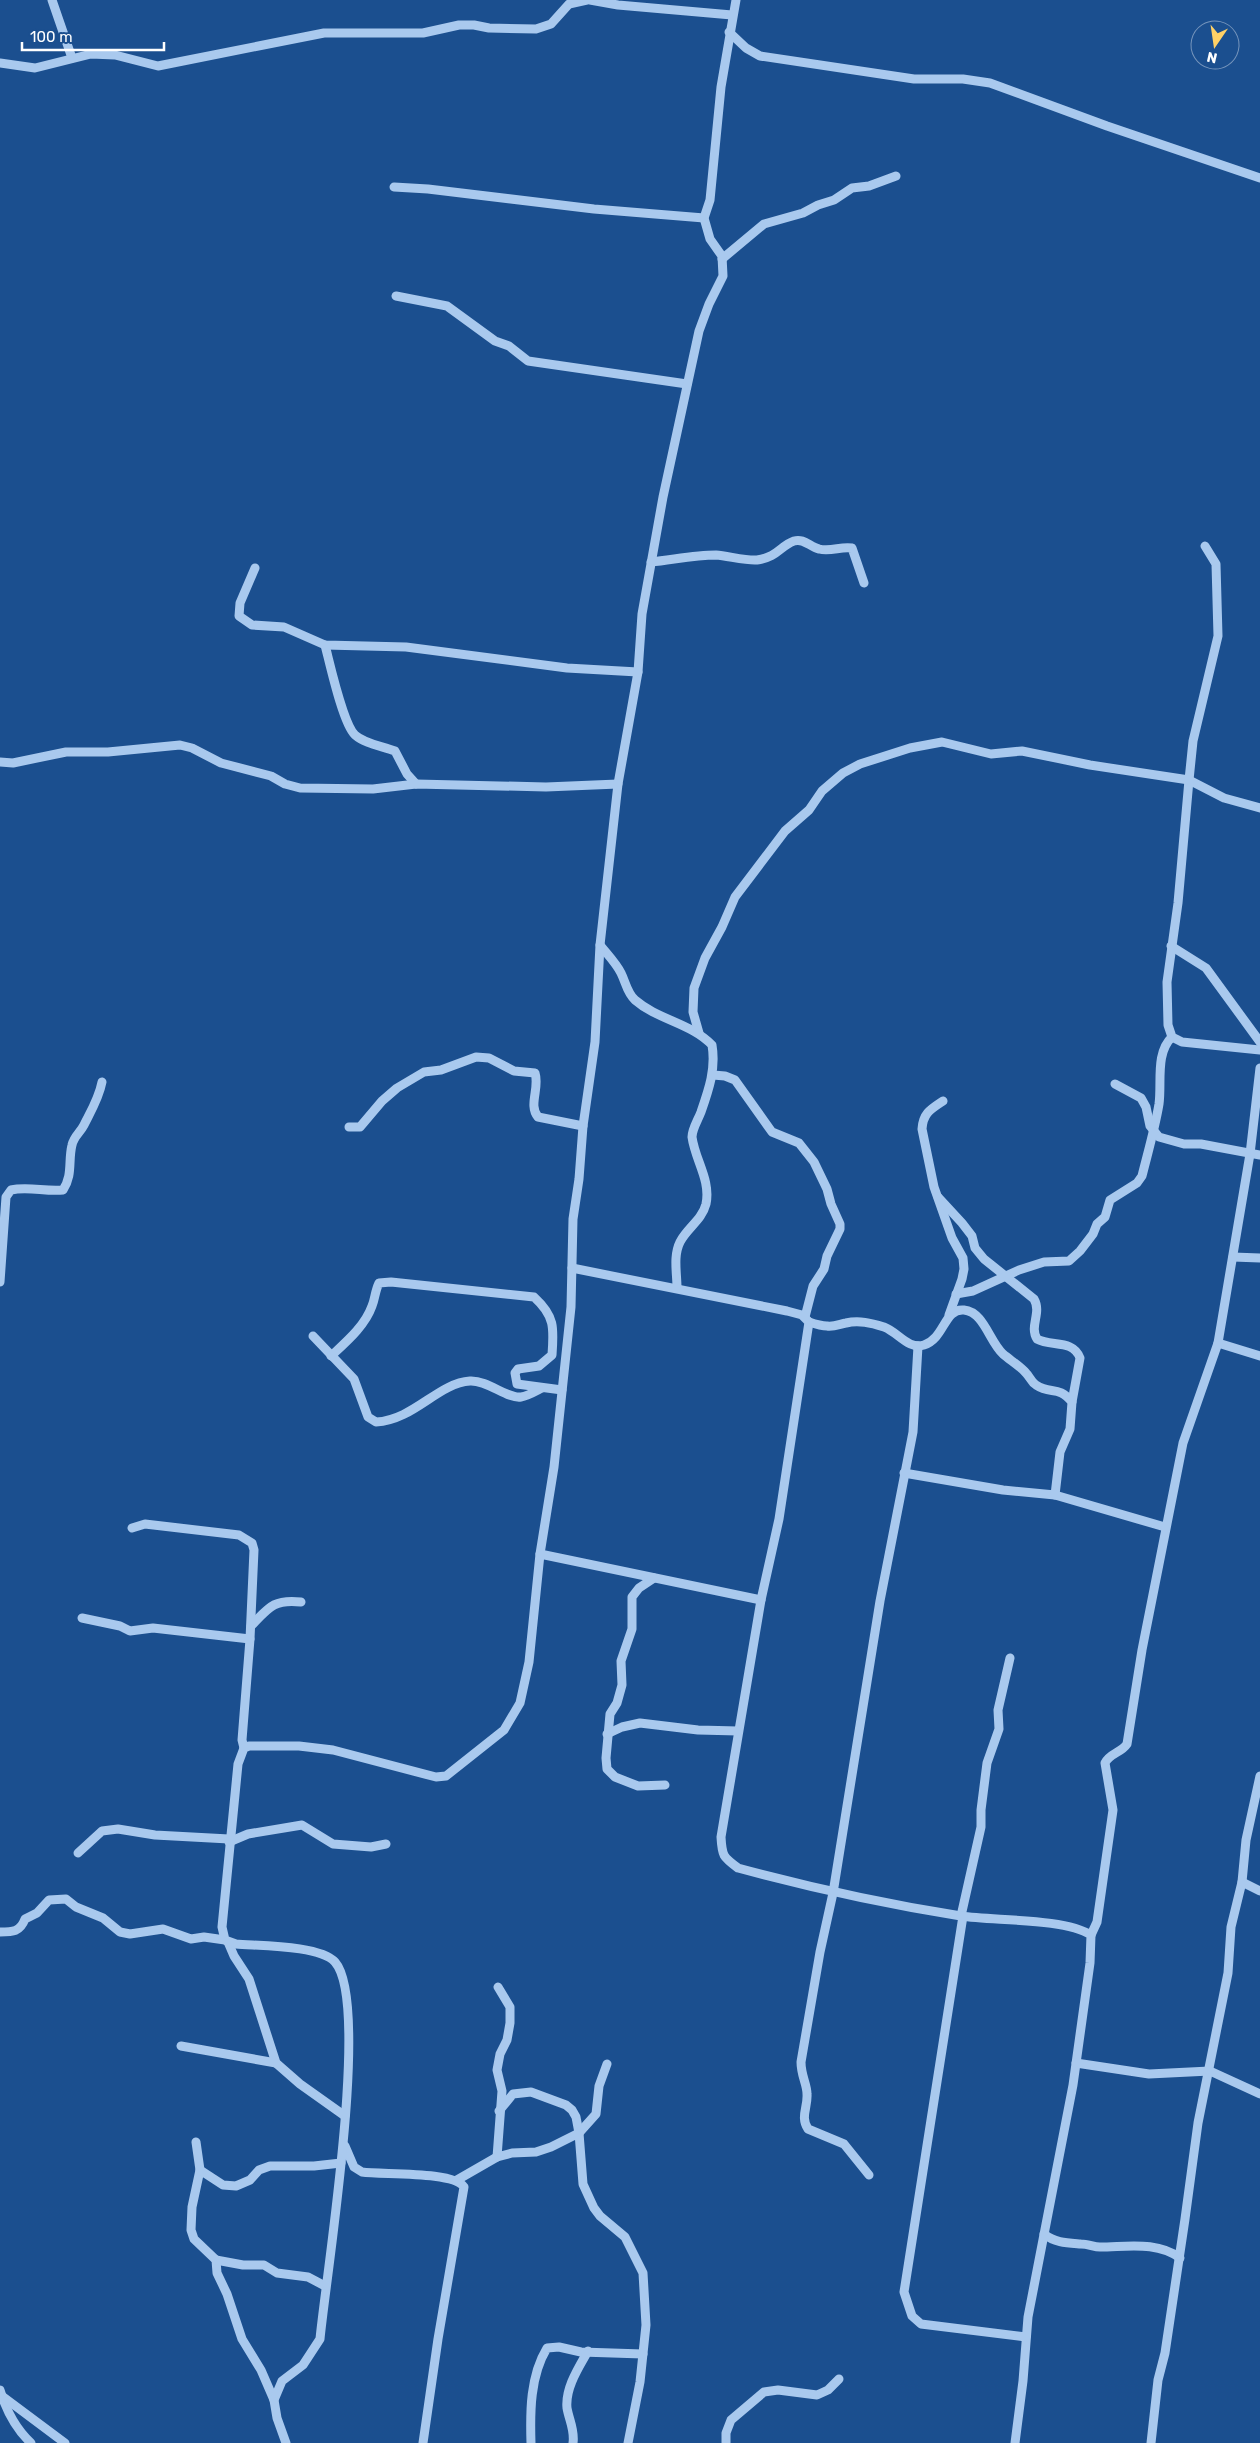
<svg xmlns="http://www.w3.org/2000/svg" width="1260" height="2443" font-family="Rubik,sans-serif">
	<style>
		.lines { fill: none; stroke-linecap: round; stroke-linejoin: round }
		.minor { stroke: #a9c9ee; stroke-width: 9 }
	</style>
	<rect width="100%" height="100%" fill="#1b4f8f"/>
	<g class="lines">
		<!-- minor -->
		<g class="minor">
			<path d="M52,0L72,58"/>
			<path d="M590,0L618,5L732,15"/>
			<path d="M729,32L746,48L760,56L914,79H963L990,83L1107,126L1260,178"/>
			<path d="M0,63L35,68L91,54L115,55L158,66L324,33H423L459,25H474L489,28L536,29L551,24L569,4L587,0"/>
			<path d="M394,187L428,189L594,209L704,218"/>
			<path d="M722,259L764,224L803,213L818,205L834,200L852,188L869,186L896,176"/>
			<path d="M396,296L447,306L495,341L509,346L528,361L687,384"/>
			<path d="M1205,546L1216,564L1218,636L1193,741L1189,780L1178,903L1167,982L1168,1025L1172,1037L1182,1042L1260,1050"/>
			<path d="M651,562C672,560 694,555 716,555C728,556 747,561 757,560C778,557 780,546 794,541C804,538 810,547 819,549C831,552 841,546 852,548L864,583"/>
			<path d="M255,568L240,603L239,616L252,625L284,627L325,645L406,647L567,668L638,672"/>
			<path d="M325,645C330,664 343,724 355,735C365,744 382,746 395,751L407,774L416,784"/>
			<path d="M0,762L13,763L66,752H108L180,745L192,748L221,763L271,776L285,784L300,788L373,789L416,784L546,787L618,784"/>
			<path d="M600,945C607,954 616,963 621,973C626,983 627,993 635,1000C658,1020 691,1023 712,1045C716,1069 709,1089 701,1112C698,1120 692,1129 692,1137C695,1160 711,1180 706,1204C702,1220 687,1228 680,1242C673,1256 677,1273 677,1288"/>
			<path d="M1171,946L1206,968L1260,1042"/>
			<path d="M699,1033L693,1012L694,988L705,958L722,927L735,897L785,831L809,810L822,791L843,773L860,764L910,748L942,742L991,754L1022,751L1090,765L1189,780L1224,798L1260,808"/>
			<path d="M713,1075L725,1076L735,1080L772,1132L799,1143L814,1162L827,1189L831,1204L840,1224V1229L827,1256L824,1269L813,1286L805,1317"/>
			<path d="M1115,1084L1141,1098L1146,1107L1150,1126L1159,1137L1184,1144H1201L1260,1155"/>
			<path d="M943,1101C931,1109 923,1113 922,1129L934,1187L952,1238L963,1258L964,1269L962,1279L949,1315"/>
			<path d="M349,1127H360L382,1101L397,1088L424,1072L441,1070L476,1057L489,1058L514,1071L535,1073C540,1088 528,1105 538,1117L583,1126"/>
			<path d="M938,1197L962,1223L972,1236L975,1248L984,1259L1034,1299C1042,1313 1029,1326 1037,1339C1051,1347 1073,1339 1080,1358L1072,1402"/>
			<path d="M1233,1257L1260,1258"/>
			<path d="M572,1268L787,1311L802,1315L809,1322L779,1519L761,1600L721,1837C722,1856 723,1857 738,1868C812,1888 885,1904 961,1916C995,1921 1064,1918 1091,1935L1090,1963L1073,2085L1028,2317L1023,2381L1015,2443"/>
			<path d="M0,1282L6,1197L11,1190C28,1186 46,1192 63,1190C73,1175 68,1161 72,1145C74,1136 80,1133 84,1125C91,1111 99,1098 102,1082"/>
			<path d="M956,1294L973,1291L1019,1270L1044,1262L1069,1261L1080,1251L1093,1234L1097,1224L1105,1217L1110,1200L1137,1183L1142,1176C1148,1152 1155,1128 1159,1104C1162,1083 1155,1053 1172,1037"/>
			<path d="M809,1322C815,1324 821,1326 827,1326C834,1327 840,1324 846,1323C859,1320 871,1323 884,1327C898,1332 908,1350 924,1345C945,1338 944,1308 964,1310C984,1312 989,1341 1003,1354C1010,1360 1020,1366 1026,1373C1030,1377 1031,1382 1036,1385C1051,1395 1058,1385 1072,1402L1070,1429L1060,1452L1055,1495"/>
			<path d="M313,1336L354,1379L368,1417L376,1422C414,1420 438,1383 470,1381C488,1380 507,1399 521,1397C528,1396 536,1391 542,1388"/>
			<path d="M1218,1343L1260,1356"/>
			<path d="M331,1356C346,1342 365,1326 372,1306C375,1299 375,1291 379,1283L391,1282L534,1297C555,1316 554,1328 552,1355L539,1366L518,1369L515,1373L517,1384L562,1390"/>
			<path d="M904,1473L1003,1490L1055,1495L1165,1527"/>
			<path d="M132,1528L145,1524L239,1535L252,1543L254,1550L250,1639L242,1740L244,1748"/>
			<path d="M540,1554L761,1600"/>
			<path d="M654,1578L639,1588L632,1597V1629L621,1661L622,1685L617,1703L610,1714L606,1758L607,1769L615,1777L638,1786L665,1785"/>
			<path d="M82,1618L120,1626L130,1631L153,1628L250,1639"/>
			<path d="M251,1626C269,1607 274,1599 301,1602"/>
			<path d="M607,1734L622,1727L640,1723L698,1730L738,1731"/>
			<path d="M229,1842L248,1834L302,1825L333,1844L371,1847L386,1844"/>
			<path d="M78,1853L102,1831L118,1829L155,1835L229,1839"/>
			<path d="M1242,1882L1260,1891"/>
			<path d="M961,1916L981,1827V1810L987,1763L999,1729L998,1710L1010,1658"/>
			<path d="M963,1916L904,2292L912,2316L921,2324L1026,2337"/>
			<path d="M0,1932C13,1932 20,1932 25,1919L37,1913L49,1900L66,1899L76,1907L103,1918L120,1932L130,1934L163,1929L191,1939L204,1937L225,1940"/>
			<path d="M1091,1935L1097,1922L1113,1810L1105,1763C1110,1753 1121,1753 1127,1744L1142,1650L1183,1443L1218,1343L1250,1154L1260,1068"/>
			<path d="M228,1942L234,1956L249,1979L276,2063L300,2084L345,2116"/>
			<path d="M181,2046L276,2063"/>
			<path d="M1076,2063L1149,2074L1210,2071L1260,2094"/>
			<path d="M499,2111L513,2094L531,2092L566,2105L572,2110L576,2117L579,2133L583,2184L594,2208L600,2216L625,2237L643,2273L646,2325L640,2382L628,2443"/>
			<path d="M196,2142L200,2170L192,2207L191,2230L194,2239L216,2260L217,2273L227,2294L242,2339L261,2370L274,2400"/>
			<path d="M345,2146L354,2167L362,2172C382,2175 454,2171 464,2187L438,2339L423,2443"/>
			<path d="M497,2157L502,2091L497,2070L500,2054L507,2040L510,2023V2007L498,1987"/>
			<path d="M200,2170L223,2185L236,2186L250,2180L259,2170L270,2166H314L341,2163"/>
			<path d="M869,2175L844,2144L808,2129C800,2117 808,2107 807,2094C807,2084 801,2076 801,2062L820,1952L833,1893L880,1601L913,1432L918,1346"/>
			<path d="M457,2180L497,2157L512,2153L536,2152L551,2147L579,2133L596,2114L599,2086L607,2064"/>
			<path d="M1044,2234C1055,2243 1068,2243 1081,2244C1088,2244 1094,2247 1100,2247C1127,2247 1157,2241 1180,2258"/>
			<path d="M216,2260L243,2265H264L277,2273L308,2277L325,2286"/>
			<path d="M0,2390C6,2410 16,2429 31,2443"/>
			<path d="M2,2396L65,2443"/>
			<path d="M286,2443L277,2418L274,2400L282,2381L303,2365L320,2339C326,2275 371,2003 335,1962C320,1945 258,1946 236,1944L225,1940L222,1927L238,1764L244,1748L249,1746H299L333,1750L436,1777L446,1776L504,1730L520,1703L529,1662L540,1554L554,1467L571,1307L573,1219L579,1179L583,1126L595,1042L600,945L618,784L638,672L642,614L663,497L699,331L709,304L723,276L722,256L710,239L704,218L710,200L721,87L736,0"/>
			<path d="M531,2443C530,2412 530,2376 547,2348L559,2347L581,2352L643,2354"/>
			<path d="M573,2443C575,2430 569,2420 567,2408C565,2388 579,2367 588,2351"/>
			<path d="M726,2443V2433L731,2420L764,2392L778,2390L817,2395L828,2390L839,2379"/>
			<path d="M1151,2443L1158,2380L1165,2353L1185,2219L1198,2123L1228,1973L1231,1927L1242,1882L1246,1840L1260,1776"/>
		</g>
	</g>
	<!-- north arrow -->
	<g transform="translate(1215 45) rotate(193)"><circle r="24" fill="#1b4f8f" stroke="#7695bc"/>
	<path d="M0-4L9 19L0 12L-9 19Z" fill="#ffd166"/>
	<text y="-8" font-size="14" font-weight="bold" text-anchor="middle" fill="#ffffff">N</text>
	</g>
	<!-- scale -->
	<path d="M22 42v8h142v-8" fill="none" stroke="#ffffff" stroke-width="2.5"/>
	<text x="30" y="42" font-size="15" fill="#ffffff" stroke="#1b4f8f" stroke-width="4" paint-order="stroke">100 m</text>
</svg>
